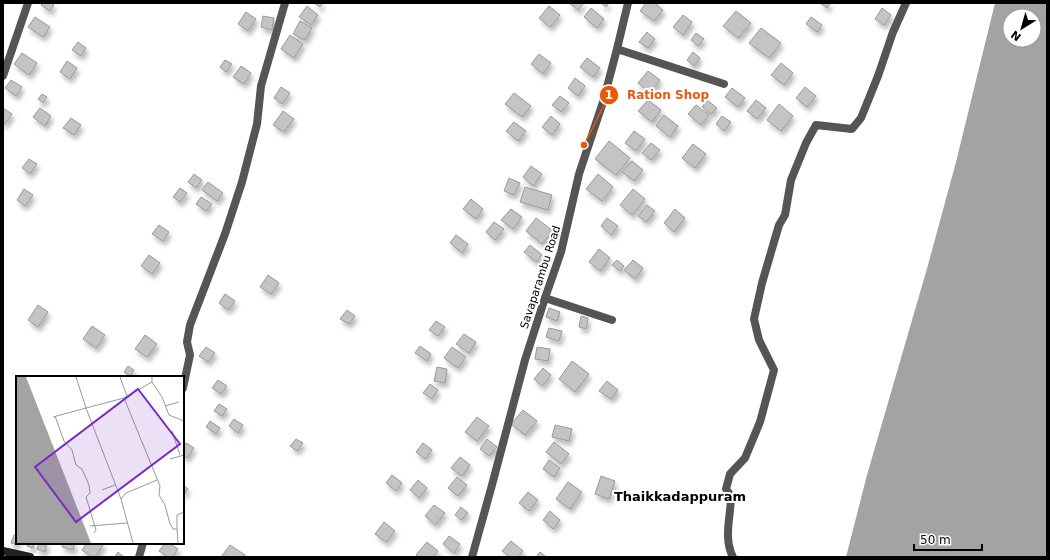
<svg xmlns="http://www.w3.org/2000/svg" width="1050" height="560" font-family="'DejaVu Sans',sans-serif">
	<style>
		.water { fill: #a3a3a3; fill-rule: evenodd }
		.building { fill: #c4c4c4; stroke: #999; filter: url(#shadow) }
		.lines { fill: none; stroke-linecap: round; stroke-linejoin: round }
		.minor { stroke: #555; stroke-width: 8 }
		.secondary { stroke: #222; stroke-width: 8 }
		.labels { text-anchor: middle; stroke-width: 4; stroke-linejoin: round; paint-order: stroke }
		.street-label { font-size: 11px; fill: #000; stroke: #fff }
		.quarter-label { font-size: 13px; font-weight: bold; fill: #000; stroke: #fff }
		.inset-road { fill: none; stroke: #999; stroke-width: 1 }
		.view { fill: #7b2cbf; fill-opacity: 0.15; stroke: #7b2cbf; stroke-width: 2 }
		.inset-edge { fill: none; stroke: #000; stroke-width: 2 }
		.leader { fill: none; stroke: #e8590c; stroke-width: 1.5 }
		.callout-dot { fill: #e8590c; stroke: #fff; stroke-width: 1.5 }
		.mark-label { font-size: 12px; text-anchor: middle; font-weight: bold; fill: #fff }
		.callout-label { font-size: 12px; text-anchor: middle; font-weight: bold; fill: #e8590c; stroke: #fff; stroke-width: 4; stroke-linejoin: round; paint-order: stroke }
	</style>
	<defs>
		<filter id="shadow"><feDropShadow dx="2.5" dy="4.5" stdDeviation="2" flood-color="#0004"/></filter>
	</defs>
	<rect width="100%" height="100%" fill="#fff"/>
	<!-- water -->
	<path class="water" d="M995,3H1047V557H846L867,475L928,265L956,162ZM1010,16H1034V40H1010Z"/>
	<!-- building -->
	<g class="building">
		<path d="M43,3H51L54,5L50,11L41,5Z"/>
		<path d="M314,3H323L320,7Z"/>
		<path d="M569,3H584L578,10Z"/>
		<path d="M601,3H609L606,7Z"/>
		<path d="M646,3H655L663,10L654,21L640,11Z"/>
		<path d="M820,3H831L827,8Z"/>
		<path d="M307,6L318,15L311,25L299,17Z"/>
		<path d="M549,6L560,15L550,27L539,18Z"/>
		<path d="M591,8L604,19L597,28L584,17Z"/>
		<path d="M882,8L891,15L884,25L875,19Z"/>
		<path d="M736,11L751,23L738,38L723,26Z"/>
		<path d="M246,12L256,19L248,31L238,24Z"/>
		<path d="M683,15L692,22L683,35L673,27Z"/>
		<path d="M263,16L274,18L272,30L261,27Z"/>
		<path d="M35,17L50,27L43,37L28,27Z"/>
		<path d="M811,17L822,25L817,32L806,24Z"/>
		<path d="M300,21L312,28L305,40L293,34Z"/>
		<path d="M761,28L781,43L769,58L749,43Z"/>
		<path d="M647,32L655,39L648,48L639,42Z"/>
		<path d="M696,33L704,39L698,46L691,40Z"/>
		<path d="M290,35L303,44L294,58L281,49Z"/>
		<path d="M78,42L86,48L81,56L72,50Z"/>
		<path d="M693,52L700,58L694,66L687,60Z"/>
		<path d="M22,53L37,63L29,75L14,64Z"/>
		<path d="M539,54L551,63L543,74L531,64Z"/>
		<path d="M587,58L600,68L593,77L580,67Z"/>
		<path d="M225,60L232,64L226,72L220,67Z"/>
		<path d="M67,61L77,68L70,79L60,72Z"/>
		<path d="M781,63L793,73L784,85L771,75Z"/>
		<path d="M241,66L251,73L244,84L233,77Z"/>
		<path d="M648,71L660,80L650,93L638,83Z"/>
		<path d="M575,78L585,86L578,96L568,88Z"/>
		<path d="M11,80L22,87L16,96L5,88Z"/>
		<path d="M281,87L290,93L282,104L274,98Z"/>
		<path d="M805,87L816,96L807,107L796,98Z"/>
		<path d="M732,88L745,98L738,107L725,97Z"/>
		<path d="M514,93L531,106L522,117L505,104Z"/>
		<path d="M42,94L47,97L43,103L38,99Z"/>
		<path d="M560,96L569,103L561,112L552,105Z"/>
		<path d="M648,100L661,110L652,122L638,111Z"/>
		<path d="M707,100L717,108L711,114L702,107Z"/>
		<path d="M756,100L766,108L757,119L747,111Z"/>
		<path d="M779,104L793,116L781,131L767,120Z"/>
		<path d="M696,105L709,115L701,125L688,114Z"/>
		<path d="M3,108L12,114L4,125L3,124Z"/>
		<path d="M40,108L51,116L45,126L33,117Z"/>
		<path d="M283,111L294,119L284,132L273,125Z"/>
		<path d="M664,115L678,126L670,137L656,126Z"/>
		<path d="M551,116L560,124L552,135L542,127Z"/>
		<path d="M722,116L731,122L724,131L716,124Z"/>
		<path d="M71,118L81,125L74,135L63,128Z"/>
		<path d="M514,122L526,131L518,141L506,131Z"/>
		<path d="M634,131L645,139L636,151L625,143Z"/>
		<path d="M609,141L630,158L616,175L595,159Z"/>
		<path d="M651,143L660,150L651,160L642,153Z"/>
		<path d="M693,144L706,154L695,168L682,158Z"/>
		<path d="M29,159L37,164L30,174L22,168Z"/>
		<path d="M632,161L643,170L634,181L622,172Z"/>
		<path d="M531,166L542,174L533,186L523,177Z"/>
		<path d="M194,174L202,180L196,188L188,182Z"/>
		<path d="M598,174L613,187L602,201L586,189Z"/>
		<path d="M509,178L520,183L514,195L504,191Z"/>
		<path d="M208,182L223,193L217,201L202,190Z"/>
		<path d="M525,187L552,195L548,210L520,202Z"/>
		<path d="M180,188L187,193L180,202L173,197Z"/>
		<path d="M24,189L33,195L25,206L17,200Z"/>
		<path d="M633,189L645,199L632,215L620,205Z"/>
		<path d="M201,197L212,204L206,211L196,204Z"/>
		<path d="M471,199L483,209L476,219L463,209Z"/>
		<path d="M647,205L655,211L646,222L638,216Z"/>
		<path d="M511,209L522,217L513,229L501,220Z"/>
		<path d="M675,209L685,218L674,232L664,223Z"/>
		<path d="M536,218L553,231L542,244L526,231Z"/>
		<path d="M607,218L618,226L611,235L601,226Z"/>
		<path d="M494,222L504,229L495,240L486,232Z"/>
		<path d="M159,225L169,232L163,241L152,234Z"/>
		<path d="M456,235L468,244L462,253L450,243Z"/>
		<path d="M530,245L542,255L536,262L524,252Z"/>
		<path d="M599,249L610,258L600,271L589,262Z"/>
		<path d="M149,255L160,263L152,274L141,266Z"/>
		<path d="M617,260L624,266L620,271L612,265Z"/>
		<path d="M633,260L643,268L635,279L624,270Z"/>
		<path d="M268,275L279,283L271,294L260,287Z"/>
		<path d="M225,294L235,301L228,310L219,303Z"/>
		<path d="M38,305L48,312L38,327L28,320Z"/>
		<path d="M549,308L560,312L557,321L546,317Z"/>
		<path d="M347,310L355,316L349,324L340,319Z"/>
		<path d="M581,316L588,318L586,329L579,327Z"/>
		<path d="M436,321L445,327L438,336L429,330Z"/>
		<path d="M92,326L105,335L96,348L83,339Z"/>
		<path d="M549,328L562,331L559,341L546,337Z"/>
		<path d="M464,334L476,342L469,353L456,344Z"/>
		<path d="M145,335L157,344L147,357L135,349Z"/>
		<path d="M420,346L431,354L427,361L415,353Z"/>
		<path d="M206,347L215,353L208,362L199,356Z"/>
		<path d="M452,347L466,357L458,368L444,358Z"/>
		<path d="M537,347L550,349L548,361L535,359Z"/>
		<path d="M572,361L589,374L575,392L559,379Z"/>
		<path d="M128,366L134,370L130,376L124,372Z"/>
		<path d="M437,367L447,369L445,383L434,381Z"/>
		<path d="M543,368L551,375L542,386L534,379Z"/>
		<path d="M218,380L227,386L221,394L212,388Z"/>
		<path d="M607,381L618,390L611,399L599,391Z"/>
		<path d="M430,384L438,390L432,399L423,393Z"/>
		<path d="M219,404L227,409L222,416L214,411Z"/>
		<path d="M523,410L537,421L525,435L511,424Z"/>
		<path d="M477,417L489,426L477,441L465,432Z"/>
		<path d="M234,419L243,425L238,433L229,426Z"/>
		<path d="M210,421L220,428L216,434L206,427Z"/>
		<path d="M555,425L572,429L569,441L552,437Z"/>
		<path d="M296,439L303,443L297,451L290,446Z"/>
		<path d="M487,439L497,447L489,456L480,449Z"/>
		<path d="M554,442L569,454L561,464L546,452Z"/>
		<path d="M186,443L194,448L187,458L183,456V448Z"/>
		<path d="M423,443L432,450L425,459L416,452Z"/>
		<path d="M460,457L470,465L462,476L451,468Z"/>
		<path d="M549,460L560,468L554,477L543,469Z"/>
		<path d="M392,475L402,483L396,491L386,483Z"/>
		<path d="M601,476L615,481L609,499L595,494Z"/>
		<path d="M457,477L467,485L458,496L448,488Z"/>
		<path d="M418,480L427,488L419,498L410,490Z"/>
		<path d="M568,482L582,492L570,509L556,499Z"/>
		<path d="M183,485L188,489L184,495L183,494Z"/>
		<path d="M528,492L538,500L529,511L519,503Z"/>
		<path d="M434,505L445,513L435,525L425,516Z"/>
		<path d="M461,507L468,513L461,520L455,515Z"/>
		<path d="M550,511L560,520L553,529L543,520Z"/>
		<path d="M384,522L395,531L386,542L375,534Z"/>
		<path d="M14,535L17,536L18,545L11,543Z"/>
		<path d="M449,536L460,544L454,553L443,544Z"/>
		<path d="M511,541L523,551L518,557H510L502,551Z"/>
		<path d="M427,542L438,551L433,557H418L416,555Z"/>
		<path d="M28,543H35L33,548L27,546Z"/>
		<path d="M39,543H47L45,552L37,549Z"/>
		<path d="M63,543H75L73,550L62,547Z"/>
		<path d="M87,543H102L104,544L95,557H92L82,550Z"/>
		<path d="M165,543H169L178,549L172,557H168L159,551Z"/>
		<path d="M230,545L245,555L244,557H221Z"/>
		<path d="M118,552L124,557H115Z"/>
		<path d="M540,552L546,557H536Z"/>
	</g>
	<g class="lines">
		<!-- minor -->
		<g class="minor">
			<path d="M617,49L724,84"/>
			<path d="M3,76L28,3"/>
			<path d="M545,298L612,320"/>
			<path d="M183,388L190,355L187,342L190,325L225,234L242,182L257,124L261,86L285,3"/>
			<path d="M139,557L143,543"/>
			<path d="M472,557L492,485L525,360L545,298L561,252L579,174L603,102L617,49L628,3"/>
			<path d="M733,557C723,538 731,516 731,496L726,489L730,474L745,458L760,422L774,370L759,340L754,319L762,283L779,225L785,215L791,180L806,143L816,125L852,129L861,118L878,76L893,32L906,3"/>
		</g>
		<!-- secondary -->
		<path class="secondary" d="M3,551L30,557"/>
	</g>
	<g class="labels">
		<!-- street labels -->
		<g class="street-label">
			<text transform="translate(540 277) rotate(-72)" y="4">Savaparambu Road</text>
		</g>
		<!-- quarter labels -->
		<g class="quarter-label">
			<text x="680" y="501">Thaikkadappuram</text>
		</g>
	</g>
	<!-- overview -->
	<g transform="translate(16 376)">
		<rect width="168" height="168" fill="#fff"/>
		<path d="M0,1H10L75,167H0Z" fill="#a3a3a3"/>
		<path class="inset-road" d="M60,1L70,32L108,22L136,6M104,1L111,20M136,1V6L146,21L153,39L168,45M108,22L144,110L143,119L149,129L154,148L157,153H161L162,167M149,30L163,26M39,40L48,65L56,74L60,89L66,93L73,109L74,117L70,121L80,154L78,157M37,41L70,32L105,123L117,167M156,55L164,79M154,83L168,79M86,114L99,109M105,123L110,117L141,104M74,150L111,147M161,153V139L168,136"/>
		<path class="view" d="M122,13L164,68L60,146L19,91Z"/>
		<rect width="168" height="168" class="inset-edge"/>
	</g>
	<!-- callouts -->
	<path class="leader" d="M584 145L609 95"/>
	<g class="callout-dot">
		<circle cx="584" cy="145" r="4"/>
		<circle cx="609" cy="95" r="10"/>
	</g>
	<g class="mark-label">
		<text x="609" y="99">1</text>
	</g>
	<g class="callout-label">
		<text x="668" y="99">Ration Shop</text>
	</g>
	<!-- border -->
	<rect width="1050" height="560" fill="none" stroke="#000000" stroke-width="8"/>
	<!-- north arrow -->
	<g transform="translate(1022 28) rotate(217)"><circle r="19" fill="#ffffff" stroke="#999999"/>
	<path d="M0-3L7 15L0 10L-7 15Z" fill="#000000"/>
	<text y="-6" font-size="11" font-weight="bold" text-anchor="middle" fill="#000000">N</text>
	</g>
	<!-- scale -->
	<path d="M914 544v6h68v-6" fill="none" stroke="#000000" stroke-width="2"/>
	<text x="920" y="544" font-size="12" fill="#000000" stroke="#ffffff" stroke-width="3" paint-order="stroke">50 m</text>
</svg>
